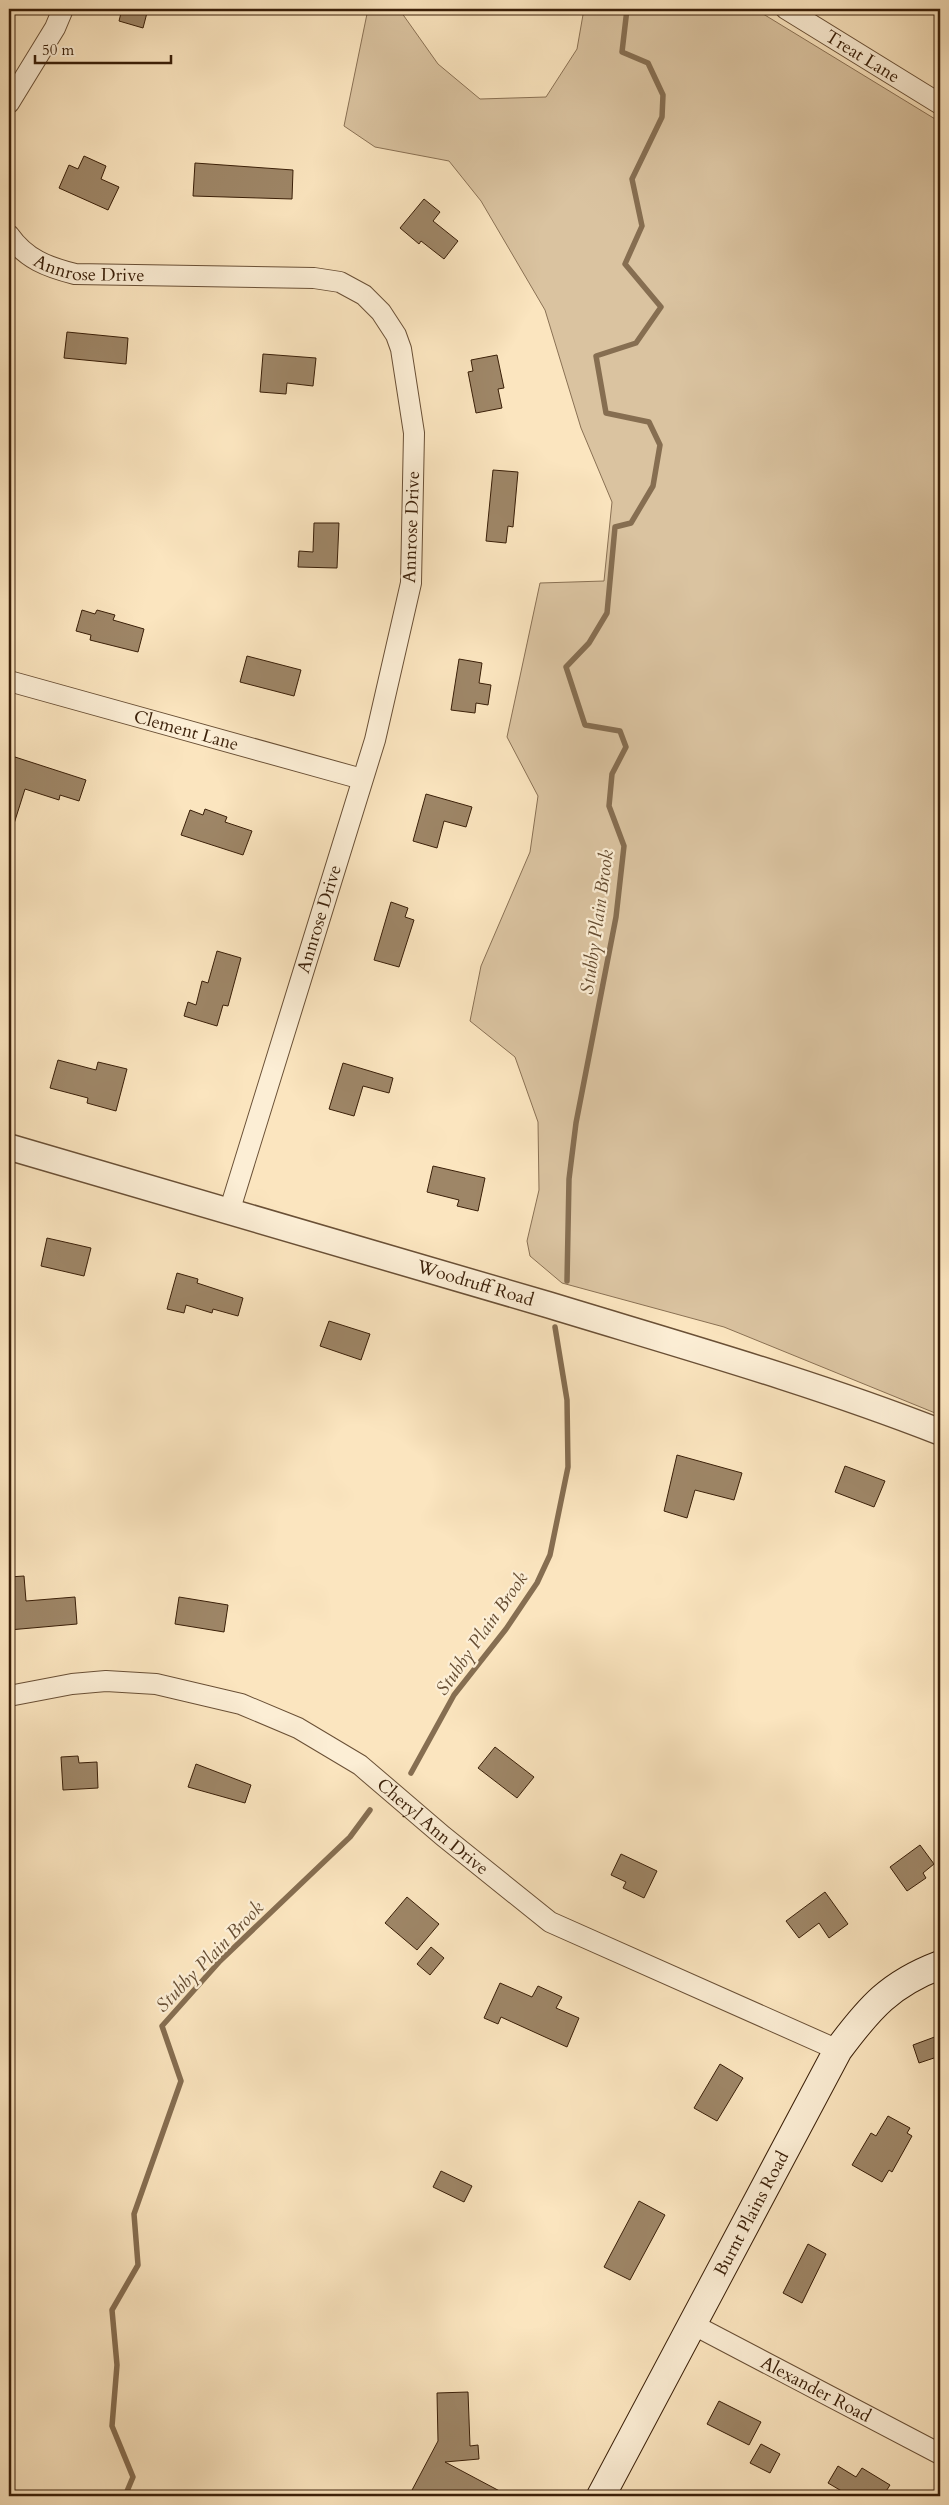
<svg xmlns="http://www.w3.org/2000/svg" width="949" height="2505" font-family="Cardo,serif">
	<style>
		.green { fill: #dac3a0; stroke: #8a7154 }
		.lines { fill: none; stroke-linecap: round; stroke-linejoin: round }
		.stream { stroke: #866e51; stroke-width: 5.5 }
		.building { fill: #9e8667; stroke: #3a1f08 }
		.minor-casing { stroke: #6a5036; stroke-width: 22 }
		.tertiary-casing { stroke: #6a5036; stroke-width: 28 }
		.secondary-casing { stroke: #3a1f08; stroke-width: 30 }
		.minor { stroke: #fceed5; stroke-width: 20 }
		.tertiary { stroke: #fceed5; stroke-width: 25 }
		.secondary { stroke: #fceed5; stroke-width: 28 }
		.labels { text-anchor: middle; stroke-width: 4.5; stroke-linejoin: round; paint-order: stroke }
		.street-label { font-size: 18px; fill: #3a1f08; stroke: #fceed5 }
		.water-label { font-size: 19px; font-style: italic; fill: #664d32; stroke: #fceed5 }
	</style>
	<rect width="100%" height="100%" fill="#fbe5bf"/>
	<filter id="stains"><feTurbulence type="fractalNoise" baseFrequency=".004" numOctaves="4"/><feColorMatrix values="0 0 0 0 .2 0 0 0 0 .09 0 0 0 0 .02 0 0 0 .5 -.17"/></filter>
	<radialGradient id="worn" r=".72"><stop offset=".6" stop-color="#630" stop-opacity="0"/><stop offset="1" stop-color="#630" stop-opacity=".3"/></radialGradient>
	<!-- green -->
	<path class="green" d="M368,9H399L438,64L480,99L546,97L577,49L584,9H755L940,122V1415L724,1327L562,1283L530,1256L527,1241L539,1190L538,1122L515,1057L470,1021L481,966L530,852L538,796L507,737L540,583L604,581L612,502L581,428L545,310L481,201L449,161L375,147L344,126Z"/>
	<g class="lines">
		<!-- stream -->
		<g class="stream">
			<path d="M567,1281L569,1179L576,1123L616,917L624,846L609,806L612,774L626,747L620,731L585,725L566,667L589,643L607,613L615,527L631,523L653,486L660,445L649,422L606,413L596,356L636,343L661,307L625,264L642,226L632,179L662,117L663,95L648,63L622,52L627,9"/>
			<path d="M411,1773L454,1695L506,1629L537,1583L550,1555L568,1467L567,1400L555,1327"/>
			<path d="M125,2496L133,2477L112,2426L117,2365L112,2310L138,2265L134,2214L181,2081L162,2026L220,1961L350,1837L370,1810"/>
		</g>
	</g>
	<!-- building -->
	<g class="building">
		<path d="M122,9H148L143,28L119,21Z"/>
		<path d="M84,156L106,166L101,179L119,187L108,210L59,188L69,165L78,169Z"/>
		<path d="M195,163L293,170L292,199L193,196Z"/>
		<path d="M424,199L440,212L433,221L458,241L444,259L421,241L419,244L400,228Z"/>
		<path d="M67,332L128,338L126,364L64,358Z"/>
		<path d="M263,354L316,358L313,386L287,383L286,394L260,392Z"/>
		<path d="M497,355L504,388L498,389L502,408L476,413L468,372L473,371L471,360Z"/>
		<path d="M493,470L518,472L513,527L508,526L506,543L486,541Z"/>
		<path d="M314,523H339L337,568L298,567L299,551L313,552Z"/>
		<path d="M82,610L95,614L97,610L115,615L113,620L144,629L138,652L90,640L91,635L76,631Z"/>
		<path d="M247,656L301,670L294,696L240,682Z"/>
		<path d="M459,659L482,663L479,683L491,685L488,705L476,703L475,713L451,710Z"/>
		<path d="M15,757L86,780L79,801L60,795L59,800L25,789L12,830H9V776Z"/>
		<path d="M426,794L472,807L466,827L444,821L437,848L413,841Z"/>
		<path d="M205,809L227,817L225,822L252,831L243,855L181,835L190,810L203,815Z"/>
		<path d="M391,902L408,908L405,917L414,920L399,967L374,960Z"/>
		<path d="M217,951L241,958L228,1006L223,1005L217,1026L184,1016L188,1002L196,1005L202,981L208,983Z"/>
		<path d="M58,1060L96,1070L98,1062L127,1069L116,1111L87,1103L88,1098L50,1088Z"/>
		<path d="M343,1063L393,1078L389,1093L363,1086L354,1116L329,1109Z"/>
		<path d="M433,1166L485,1178L478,1211L457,1206L459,1200L427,1192Z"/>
		<path d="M47,1238L91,1248L84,1276L41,1266Z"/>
		<path d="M177,1273L198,1279L197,1283L243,1298L238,1316L213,1309L212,1313L186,1305L184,1313L167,1309Z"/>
		<path d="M329,1321L370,1334L361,1360L320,1346Z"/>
		<path d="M677,1455L742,1473L734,1500L695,1490L687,1518L664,1511Z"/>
		<path d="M845,1466L885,1481L874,1507L835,1492Z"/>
		<path d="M24,1576L26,1601L75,1597L77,1624L9,1630V1577Z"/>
		<path d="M179,1597L228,1605L224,1632L175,1624Z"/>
		<path d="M495,1747L534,1777L517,1798L478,1768Z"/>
		<path d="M78,1756L79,1763L97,1762L98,1788L63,1790L61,1757Z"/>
		<path d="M196,1764L251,1785L245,1803L188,1787Z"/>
		<path d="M920,1845L934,1864L923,1873L926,1878L907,1891L890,1867Z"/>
		<path d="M621,1854L657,1871L644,1898L623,1888L626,1882L611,1875Z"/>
		<path d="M825,1892L848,1924L829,1938L819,1923L799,1938L786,1921Z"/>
		<path d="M407,1897L439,1924L417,1950L385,1923Z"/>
		<path d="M431,1947L444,1958L430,1975L417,1964Z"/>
		<path d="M500,1983L532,1997L538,1986L562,1997L556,2008L579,2018L567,2047L501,2017L498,2024L484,2018Z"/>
		<path d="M940,2035V2056L919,2063L913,2045Z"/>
		<path d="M720,2064L743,2078L717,2121L694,2108Z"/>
		<path d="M888,2116L910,2128L907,2133L912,2136L892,2172L889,2170L882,2182L852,2165L871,2133L876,2136Z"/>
		<path d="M441,2171L472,2186L464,2202L433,2187Z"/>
		<path d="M639,2201L665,2215L630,2280L604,2267Z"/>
		<path d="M808,2244L826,2254L802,2303L783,2293Z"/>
		<path d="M468,2392L470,2446L478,2445L479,2459L445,2462L509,2496H420L411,2492L438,2441L437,2393Z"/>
		<path d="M719,2401L761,2422L749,2445L707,2424Z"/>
		<path d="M761,2444L780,2454L770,2473L750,2463Z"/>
		<path d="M838,2466L856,2477L862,2468L890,2485L883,2496H850L828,2483Z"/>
	</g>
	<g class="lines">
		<defs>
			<g id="minor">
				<path id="s1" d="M786,9L940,104"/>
				<path d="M9,103L55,28L63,9"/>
				<path id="s2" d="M9,235C26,259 47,267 75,274L314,278L340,282L364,295L381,312L396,335L401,349L414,433L411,583L375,740L230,1209"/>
				<path id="s3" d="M9,681L362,779"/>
				<path id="s4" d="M9,1696L72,1684L106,1681L156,1684L241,1704L298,1728L360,1765L443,1836L550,1922L838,2050"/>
				<path id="s5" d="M692,2324L940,2454"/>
			</g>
			<g id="tertiary">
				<path id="s6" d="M9,1147C189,1198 369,1251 549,1305C680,1345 812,1382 940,1432"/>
			</g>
			<g id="secondary">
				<path id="s7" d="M601,2496L838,2050C870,2007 890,1984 940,1965"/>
			</g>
		</defs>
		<!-- minor casing -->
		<use href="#minor" class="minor-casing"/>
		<!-- tertiary casing -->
		<use href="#tertiary" class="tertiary-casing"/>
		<!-- secondary casing -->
		<use href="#secondary" class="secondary-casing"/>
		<!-- minor -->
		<use href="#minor" class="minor"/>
		<!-- tertiary -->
		<use href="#tertiary" class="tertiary"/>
		<!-- secondary -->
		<use href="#secondary" class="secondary"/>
	</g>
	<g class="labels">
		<!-- street labels -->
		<g class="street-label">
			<text dy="6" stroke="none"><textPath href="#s1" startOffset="90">Treat Lane</textPath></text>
			<text dy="6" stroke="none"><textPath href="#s2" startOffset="92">Annrose Drive</textPath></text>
			<text transform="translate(411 527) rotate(-88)" y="6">Annrose Drive</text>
			<text dy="6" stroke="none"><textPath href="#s3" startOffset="184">Clement Lane</textPath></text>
			<text transform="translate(319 919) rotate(-73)" y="6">Annrose Drive</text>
			<text dy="6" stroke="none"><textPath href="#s6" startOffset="486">Woodruff Road</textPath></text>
			<text dy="6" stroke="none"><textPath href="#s4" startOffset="465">Cheryl Ann Drive</textPath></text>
			<text dy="6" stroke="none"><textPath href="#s7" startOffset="320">Burnt Plains Road</textPath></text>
			<text dy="6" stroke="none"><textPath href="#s5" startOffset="140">Alexander Road</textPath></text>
		</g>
		<!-- water labels -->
		<g class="water-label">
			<text transform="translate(596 922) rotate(-82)" y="7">Stubby Plain Brook</text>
			<text transform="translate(481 1633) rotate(-55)" y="7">Stubby Plain Brook</text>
			<text transform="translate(209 1956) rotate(-46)" y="7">Stubby Plain Brook</text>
		</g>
	</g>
	<!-- margin -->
	<rect width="949" height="2505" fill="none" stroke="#fbe5bf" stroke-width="30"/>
	<rect x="10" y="10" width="929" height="2485" fill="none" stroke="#3a1f08" stroke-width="2.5"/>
	<rect x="15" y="15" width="919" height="2475" fill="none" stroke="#3a1f08"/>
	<!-- scale -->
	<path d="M35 55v8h136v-8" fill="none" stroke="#3a1f08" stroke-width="2.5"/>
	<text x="42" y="55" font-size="15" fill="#3a1f08" stroke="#fceed5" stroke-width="4" paint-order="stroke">50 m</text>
	<rect width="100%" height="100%" filter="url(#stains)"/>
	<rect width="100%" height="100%" fill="url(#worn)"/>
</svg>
